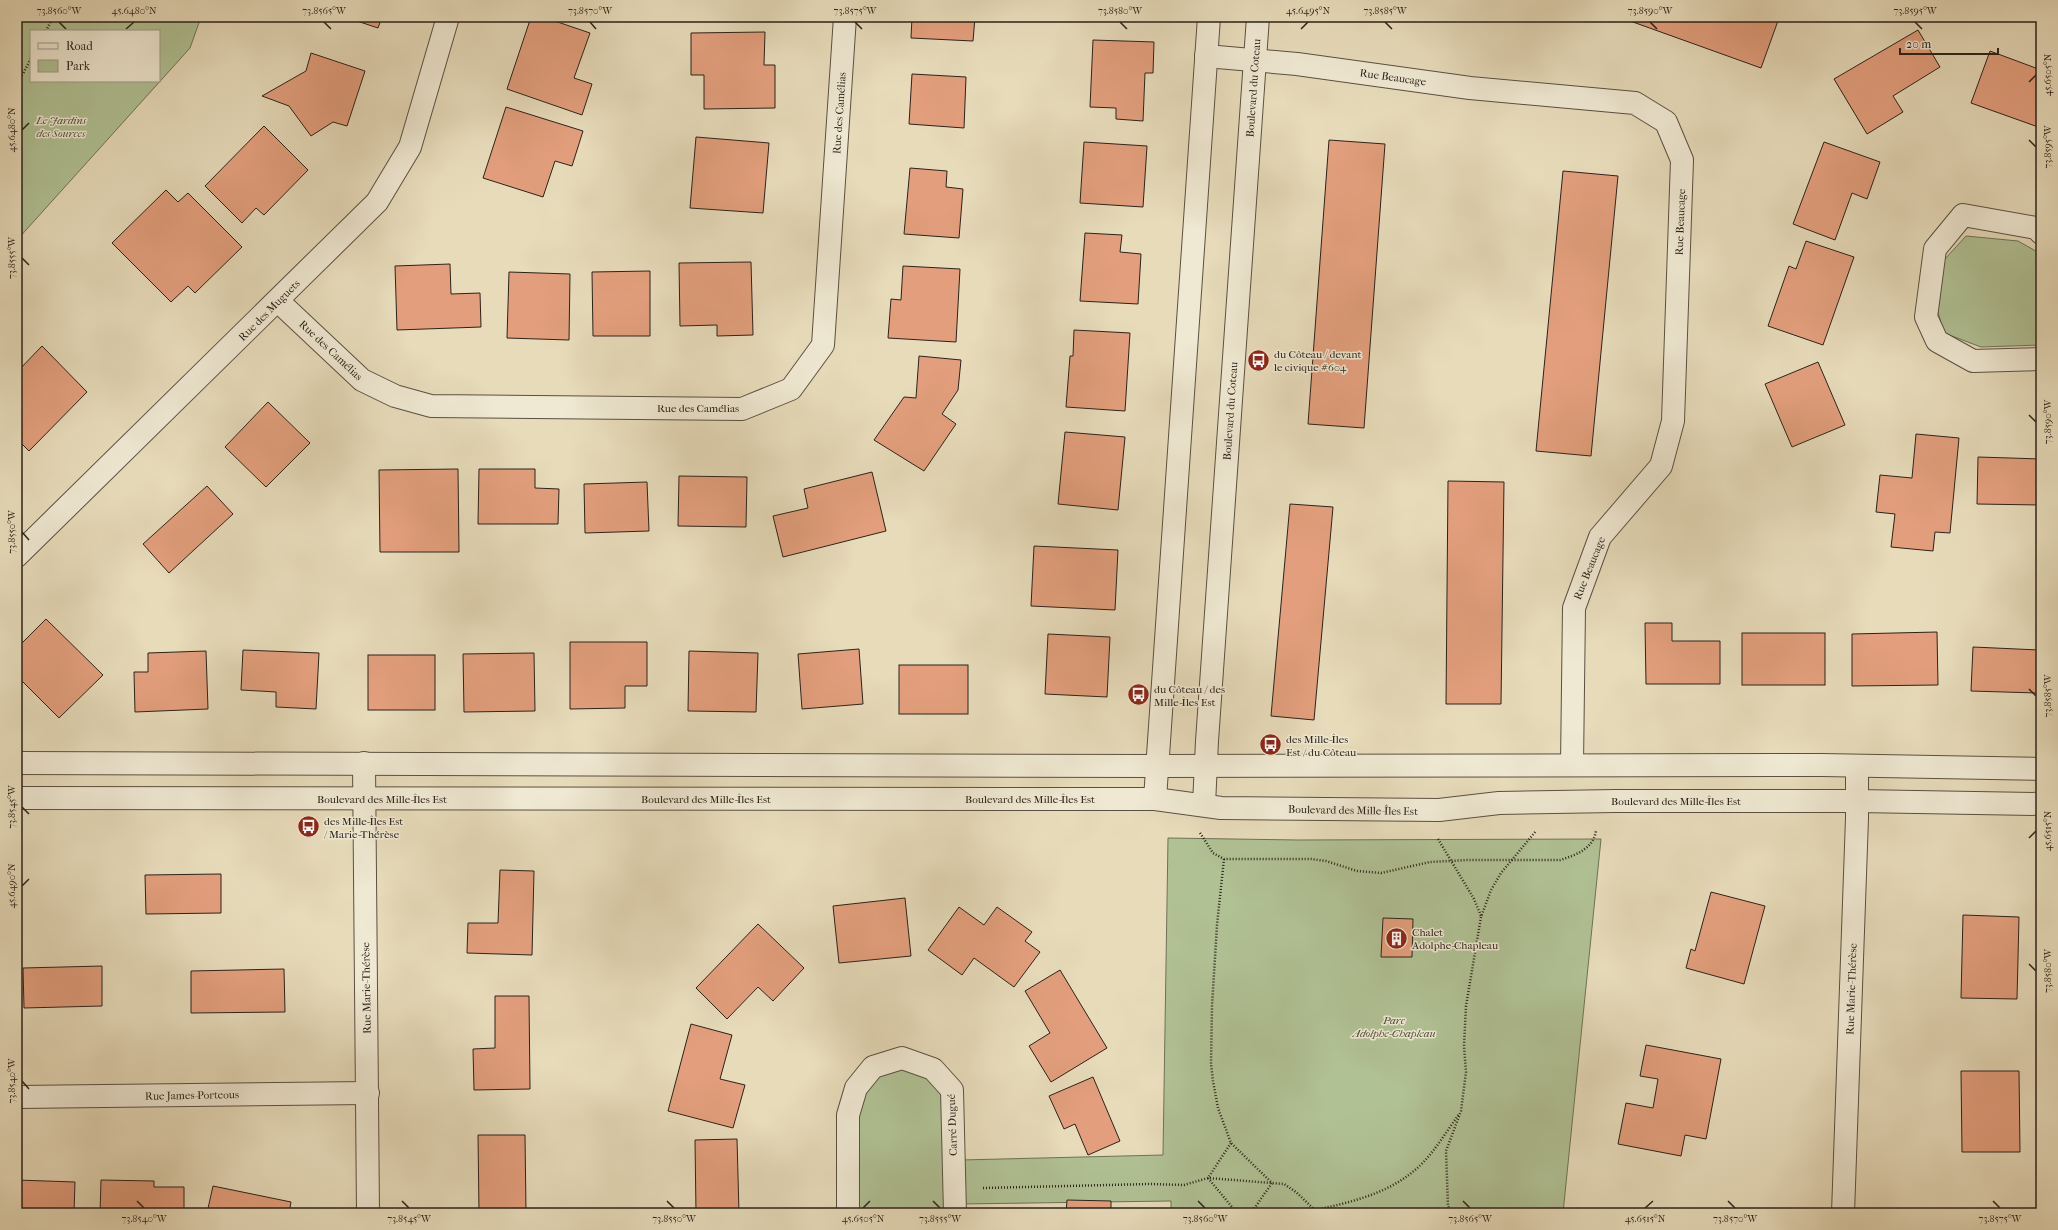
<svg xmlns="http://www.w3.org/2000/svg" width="2058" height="1230" font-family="'IM FELL French Canon',serif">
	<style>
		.green { fill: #b0c194; stroke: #6e7257; fill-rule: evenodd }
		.building { fill: #e39f7d; stroke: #2b221a }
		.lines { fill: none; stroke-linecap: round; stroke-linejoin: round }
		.minor-casing { stroke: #5a5042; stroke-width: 24 }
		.tertiary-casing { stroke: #5a5042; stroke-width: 24 }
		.path { stroke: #2b221a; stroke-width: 2.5; stroke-dasharray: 1 2; stroke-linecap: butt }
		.minor { stroke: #efe8d2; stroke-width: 22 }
		.tertiary { stroke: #efe8d2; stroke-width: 22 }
		.ticks { fill: none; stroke: #2b221a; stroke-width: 1.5 }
		.labels { text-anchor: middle; stroke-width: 3; stroke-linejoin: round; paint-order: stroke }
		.street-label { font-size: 11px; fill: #2b221a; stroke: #efe8d2 }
		.park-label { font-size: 11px; font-style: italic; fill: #4c4a38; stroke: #efe8d2 }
		.poi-label { font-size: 11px; fill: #2b221a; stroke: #efe8d2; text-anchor: start }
		.neatline { fill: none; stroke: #2b221a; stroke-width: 1.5 }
		.ticks-label { font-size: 10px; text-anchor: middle; fill: #2b221a }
	</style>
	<rect width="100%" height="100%" fill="#e7dbba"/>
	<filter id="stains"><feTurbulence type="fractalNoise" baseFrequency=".005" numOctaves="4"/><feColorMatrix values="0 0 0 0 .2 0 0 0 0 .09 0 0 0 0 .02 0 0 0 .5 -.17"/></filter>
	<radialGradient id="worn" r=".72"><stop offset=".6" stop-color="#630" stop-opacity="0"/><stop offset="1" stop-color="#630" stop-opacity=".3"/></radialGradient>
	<!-- green -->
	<g class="green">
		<path d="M17,17H201L190,48L17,240ZM31,31H159V81H31Z"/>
		<path d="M1966,236L2018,241L2041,254V345L1981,347L1944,333L1938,312L1944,260Z"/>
		<path d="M1168,838L1298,840L1601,839L1563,1213H1171V1201L961,1204V1160L1163,1155Z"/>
		<path d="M902,1058L952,1090L956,1213H848L856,1088Z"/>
	</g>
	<!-- building -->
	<g class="building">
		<path d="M345,17H382L378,28Z"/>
		<path d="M531,17H543L590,33L574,78L592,84L582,115L507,89Z"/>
		<path d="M912,17H975L973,41L911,38Z"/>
		<path d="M1619,17H1775L1779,18L1761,68Z"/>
		<path d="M1918,30L1940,67L1893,96L1903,112L1867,134L1834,79Z"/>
		<path d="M765,32L764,65H775V108L704,109V75H691V33Z"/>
		<path d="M1093,40L1154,42L1153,73H1145L1143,121L1116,119V108L1090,107Z"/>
		<path d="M1990,51L2041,70V128L1971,103Z"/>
		<path d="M311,53L365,71L347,126L333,122L311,136L289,106L262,96L306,71Z"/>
		<path d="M912,74L966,77L964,128L909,124Z"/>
		<path d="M506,107L583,131L572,166L555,161L543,197L483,178Z"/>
		<path d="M264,126L308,170L264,215L256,208L242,223L205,186Z"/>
		<path d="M696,137L769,143L763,213L690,208Z"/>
		<path d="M1329,140L1385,144L1364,428L1308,424Z"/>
		<path d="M1084,142L1147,146L1143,207L1080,203Z"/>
		<path d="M1824,142L1880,162L1867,199L1852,193L1835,240L1793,224Z"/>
		<path d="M910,168L947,171L946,187L963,189L959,238L904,234Z"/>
		<path d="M1563,171L1618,176L1591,456L1536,451Z"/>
		<path d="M166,190L178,202L188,193L242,247L195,293L188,286L171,302L112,243Z"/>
		<path d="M1085,233L1122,235L1120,252L1141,254L1138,304L1080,301Z"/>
		<path d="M1806,241L1854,257L1823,345L1768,326L1789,266L1796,269Z"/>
		<path d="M751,262L753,335L717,336V325L680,326L679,263Z"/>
		<path d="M450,264L451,294L480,293L481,327L397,330L395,266Z"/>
		<path d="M903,266L960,269L956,342L888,338L891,299L901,300Z"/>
		<path d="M650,271V336H593L592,272Z"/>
		<path d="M509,272L570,274L569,340L507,338Z"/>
		<path d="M1074,330L1130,333L1125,411L1066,407L1070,356H1073Z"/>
		<path d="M42,346L87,392L29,451L17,439V372Z"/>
		<path d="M919,356L961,360L958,390L942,414L956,424L924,471L874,440L904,397L916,398Z"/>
		<path d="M1818,362L1845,425L1792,447L1765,384Z"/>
		<path d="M268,402L310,443L266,487L225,447Z"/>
		<path d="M1065,432L1125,437L1118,510L1058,504Z"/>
		<path d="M1916,434L1959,438L1950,533L1935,532L1933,551L1891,547L1895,514L1876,512L1880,475L1912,478Z"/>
		<path d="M1978,457L2041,459V505L1977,504Z"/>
		<path d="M458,469L459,552H380L379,470Z"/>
		<path d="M479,469H535V488L559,489L558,524H478Z"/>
		<path d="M872,472L886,531L783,557L773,516L808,508L804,489Z"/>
		<path d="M679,476L747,477L746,527L678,526Z"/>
		<path d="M1448,481L1504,482L1501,704H1446Z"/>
		<path d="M647,482L649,531L585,533L584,484Z"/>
		<path d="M207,486L233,514L169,573L143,544Z"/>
		<path d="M1290,504L1333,507L1314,720L1271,716Z"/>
		<path d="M1034,546L1118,550L1115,610L1031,606Z"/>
		<path d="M46,619L103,675L59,718L17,676V648Z"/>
		<path d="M1645,623H1672V641H1720V684H1646Z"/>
		<path d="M1937,632L1938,685L1852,686V634Z"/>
		<rect x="1742" y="633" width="83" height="52"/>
		<path d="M1048,634L1110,637L1107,697L1045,694Z"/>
		<path d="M570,642H647V686H625V708L570,709Z"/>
		<path d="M1973,647L2039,650L2037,693L1971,691Z"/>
		<path d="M859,649L863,704L802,709L798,654Z"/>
		<path d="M243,650L319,653L316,709L276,707V692L241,690Z"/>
		<path d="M206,651L208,709L135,712L134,672H148V653Z"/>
		<path d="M689,651L758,653L756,712L688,711Z"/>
		<path d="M534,653L535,711L464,712L463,654Z"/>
		<rect x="368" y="655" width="67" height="55"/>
		<rect x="899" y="665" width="69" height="49"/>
		<path d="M500,870L534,871L532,955L467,953L468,923H498Z"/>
		<path d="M221,874V913L146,914L145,875Z"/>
		<path d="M1711,892L1765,906L1744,984L1686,968L1691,949L1695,951Z"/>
		<path d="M905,898L911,956L839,963L833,906Z"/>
		<path d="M959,907L984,925L997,907L1032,932L1025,941L1040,952L1014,987L974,958L962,975L928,950Z"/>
		<path d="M1963,915L2019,917L2017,999L1961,998Z"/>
		<path d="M1383,918L1413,919L1412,957H1381Z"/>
		<path d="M758,924L804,968L773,1001L758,987L727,1019L696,988Z"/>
		<path d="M102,966V1006L24,1008L23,968Z"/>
		<path d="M284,969L285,1012L191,1013V971Z"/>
		<path d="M1060,970L1107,1048L1051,1082L1029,1046L1050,1033L1025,991Z"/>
		<path d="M495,996H529L530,1089L474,1090L473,1049L495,1048Z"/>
		<path d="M691,1024L732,1035L720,1079L745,1085L733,1128L668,1111Z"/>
		<path d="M1646,1045L1721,1059L1706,1139L1685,1135L1681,1156L1618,1144L1626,1103L1653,1108L1658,1079L1640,1076Z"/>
		<path d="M1961,1071H2019L2020,1152H1962Z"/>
		<path d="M1093,1077L1120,1141L1088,1155L1075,1124L1064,1129L1049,1096Z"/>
		<path d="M478,1135H525L526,1212L479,1213Z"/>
		<path d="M737,1139L739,1213H696L695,1140Z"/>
		<path d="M17,1180L75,1182L74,1213H17Z"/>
		<path d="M101,1180L154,1181V1187H184V1213H100Z"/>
		<path d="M213,1186L291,1202L289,1213H207Z"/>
		<path d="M1067,1200L1111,1201V1213H1066Z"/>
	</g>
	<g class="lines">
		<defs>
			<g id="minor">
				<path d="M1206,56L1297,64L1470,88L1635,103L1666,122L1682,160L1673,421L1661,466L1600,537L1574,608L1572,765"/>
				<path d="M2041,233L2036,228L1963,215L1935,249L1926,317L1937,341L1973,361L2041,359"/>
				<path d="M278,301L362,380L395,396L431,406L742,409L791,389L823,345L845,17"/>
				<path d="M17,556L377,202L410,147L448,17"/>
				<path d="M364,763L368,1213"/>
				<path d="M17,1097L368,1093"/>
				<path d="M848,1213V1115L856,1088L873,1067L902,1058L933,1069L952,1090L955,1213"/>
				<path d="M1843,1213L1857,818V766"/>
			</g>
			<g id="tertiary">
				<path d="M17,763L1158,766L1822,765L2041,769"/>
				<path d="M17,798L1155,799L1221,808L1439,810L1499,803L1615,801H1857L2041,804"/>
				<path d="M1155,799L1209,17"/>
				<path d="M1204,805L1207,741L1258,17"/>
			</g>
		</defs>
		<!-- minor casing -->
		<use href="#minor" class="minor-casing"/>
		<!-- tertiary casing -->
		<use href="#tertiary" class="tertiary-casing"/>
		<!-- path -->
		<g class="path">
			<path d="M46,31L53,17"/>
			<path d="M17,79L23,74L31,58"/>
			<path d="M1200,833L1213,853L1224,859H1311L1326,861L1357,871L1381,873L1430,862L1468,860H1560C1577,855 1594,848 1596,830"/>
			<path d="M1438,839L1474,899L1481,916"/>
			<path d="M1224,859L1217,925L1212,1006L1211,1064L1213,1081L1218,1108L1231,1143L1272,1183L1251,1213"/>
			<path d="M1231,1143L1208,1178L1237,1213"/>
			<path d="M983,1188L1150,1184L1184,1185L1208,1178L1272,1183L1284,1184L1296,1192L1318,1213"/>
			<path d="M1316,1210C1351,1202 1387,1194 1415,1170C1433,1155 1446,1132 1459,1114"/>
			<path d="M1451,1213L1448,1206L1446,1151L1461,1111L1466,1072L1464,1046L1466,1006L1481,917L1491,890L1501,873L1536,831"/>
		</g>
		<!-- minor -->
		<use href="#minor" class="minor"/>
		<!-- tertiary -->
		<use href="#tertiary" class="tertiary"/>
	</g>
	<!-- ticks -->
	<path class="ticks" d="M59,22L66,29M324,22L331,29M590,22L596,29M855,22L862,29M1120,22L1127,29M1385,22L1392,29M1650,22L1657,29M1915,22L1922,29M126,29L134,22M1301,29L1308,22M2029,82L2036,75M22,130L29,123M2029,140L2036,147M22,258L29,265M2029,415L2036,422M22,532L29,540M2029,689L2036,696M22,807L29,814M2029,838L2036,831M22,886L29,879M2029,964L2036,971M22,1081L29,1089M137,1201L144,1208M402,1201L409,1208M667,1201L674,1208M933,1201L940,1208M1198,1201L1205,1208M1463,1201L1470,1208M1728,1201L1735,1208M1993,1201L2000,1208M863,1208L870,1201M1645,1208L1653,1201"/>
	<!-- icons -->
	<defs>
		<symbol id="bus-disc" viewBox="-11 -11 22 22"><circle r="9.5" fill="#8f2418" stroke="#efe8d2"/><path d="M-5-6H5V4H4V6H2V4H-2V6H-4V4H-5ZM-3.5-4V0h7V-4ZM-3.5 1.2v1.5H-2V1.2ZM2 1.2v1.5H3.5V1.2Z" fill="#fff"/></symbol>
		<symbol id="building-disc" viewBox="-11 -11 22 22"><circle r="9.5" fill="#8f2418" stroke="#efe8d2"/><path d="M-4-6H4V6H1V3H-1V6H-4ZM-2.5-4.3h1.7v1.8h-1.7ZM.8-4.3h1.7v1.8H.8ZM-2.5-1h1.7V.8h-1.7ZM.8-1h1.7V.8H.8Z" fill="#fff"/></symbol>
	</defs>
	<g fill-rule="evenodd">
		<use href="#bus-disc" x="1246" y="348" width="25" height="25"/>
		<use href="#bus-disc" x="1126" y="682" width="25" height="25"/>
		<use href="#bus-disc" x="1258" y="732" width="25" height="25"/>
		<use href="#bus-disc" x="296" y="814" width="25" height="25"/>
		<use href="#building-disc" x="1384" y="926" width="25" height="25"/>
	</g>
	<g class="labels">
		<!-- street labels -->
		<g class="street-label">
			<text transform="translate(1393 77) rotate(8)" y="4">Rue Beaucage</text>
			<text transform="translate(1253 88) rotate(-86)" y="4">Boulevard du Coteau</text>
			<text transform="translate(839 113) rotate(-86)" y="4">Rue des Camélias</text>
			<text transform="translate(1680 222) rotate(-88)" y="4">Rue Beaucage</text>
			<text transform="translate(269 310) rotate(-45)" y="4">Rue des Muguets</text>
			<text transform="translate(331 350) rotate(43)" y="4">Rue des Camélias</text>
			<text x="698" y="412">Rue des Camélias</text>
			<text transform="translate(1230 411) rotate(-86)" y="4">Boulevard du Coteau</text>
			<text transform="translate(1589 568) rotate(-68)" y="4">Rue Beaucage</text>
			<text x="382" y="803">Boulevard des Mille-Îles Est</text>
			<text x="706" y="803">Boulevard des Mille-Îles Est</text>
			<text x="1030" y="803">Boulevard des Mille-Îles Est</text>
			<text x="1676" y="805">Boulevard des Mille-Îles Est</text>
			<text transform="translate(1353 810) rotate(1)" y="4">Boulevard des Mille-Îles Est</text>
			<text transform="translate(366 988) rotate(-91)" y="4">Rue Marie-Thérèse</text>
			<text transform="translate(1851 989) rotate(-88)" y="4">Rue Marie-Thérèse</text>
			<text transform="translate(192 1095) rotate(-1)" y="4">Rue James-Porteous</text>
			<text transform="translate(952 1125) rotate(-92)" y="4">Carré Dugué</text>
		</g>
		<!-- park labels -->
		<g class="park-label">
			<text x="61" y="124">Le Jardins<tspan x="61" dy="13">des Sources</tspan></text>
			<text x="1394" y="1024">Parc<tspan x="1394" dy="13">Adolphe-Chapleau</tspan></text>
		</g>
		<!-- poi labels -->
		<g class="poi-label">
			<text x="1274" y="358">du Côteau / devant<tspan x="1274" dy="13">le civique #604</tspan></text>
			<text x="1154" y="693">du Côteau / des<tspan x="1154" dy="13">Mille-Îles Est</tspan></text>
			<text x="1286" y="743">des Mille-Îles<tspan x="1286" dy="13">Est / du Côteau</tspan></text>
			<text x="324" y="825">des Mille-Îles Est<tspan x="324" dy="13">/ Marie-Thérèse</tspan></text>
			<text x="1412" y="936">Chalet<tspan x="1412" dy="13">Adolphe-Chapleau</tspan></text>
		</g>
	</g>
	<!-- margin -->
	<rect width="2058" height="1230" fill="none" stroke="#e7dbba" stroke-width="44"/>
	<!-- legend -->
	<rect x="30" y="30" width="130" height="52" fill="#efe8d2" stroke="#a19988"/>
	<rect x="38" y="43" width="20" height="6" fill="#efe8d2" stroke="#a19988"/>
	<text x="66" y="50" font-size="12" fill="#2b221a">Road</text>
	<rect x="38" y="60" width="20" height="12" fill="#b0c194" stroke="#a19988"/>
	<text x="66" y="70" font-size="12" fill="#2b221a">Park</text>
	<!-- scale -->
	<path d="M1900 48v6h98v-6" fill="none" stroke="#2b221a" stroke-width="2"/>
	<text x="1906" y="48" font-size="12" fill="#2b221a" stroke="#efe8d2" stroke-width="3" paint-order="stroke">20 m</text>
	<rect x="22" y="22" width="2014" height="1186" class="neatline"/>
	<g class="ticks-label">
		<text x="59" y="14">73.8560°W</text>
		<text x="134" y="14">45.6480°N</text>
		<text x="324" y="14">73.8565°W</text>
		<text x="590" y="14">73.8570°W</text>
		<text x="855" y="14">73.8575°W</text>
		<text x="1120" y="14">73.8580°W</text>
		<text x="1308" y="14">45.6495°N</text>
		<text x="1385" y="14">73.8585°W</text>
		<text x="1650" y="14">73.8590°W</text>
		<text x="1915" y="14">73.8595°W</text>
		<text transform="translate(2047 75) rotate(-90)" y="4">45.6505°N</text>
		<text transform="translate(11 130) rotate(-90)" y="4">45.6480°N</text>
		<text transform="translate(2047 147) rotate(-90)" y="4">73.8595°W</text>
		<text transform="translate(11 258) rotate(-90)" y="4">73.8555°W</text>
		<text transform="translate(2047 422) rotate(-90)" y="4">73.8590°W</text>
		<text transform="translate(11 532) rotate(-90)" y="4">73.8550°W</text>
		<text transform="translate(2047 696) rotate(-90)" y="4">73.8585°W</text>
		<text transform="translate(11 807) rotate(-90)" y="4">73.8545°W</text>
		<text transform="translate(2047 831) rotate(-90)" y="4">45.6515°N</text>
		<text transform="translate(11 886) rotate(-90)" y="4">45.6490°N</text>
		<text transform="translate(2047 971) rotate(-90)" y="4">73.8580°W</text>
		<text transform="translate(11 1081) rotate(-90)" y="4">73.8540°W</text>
		<text x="144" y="1222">73.8540°W</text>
		<text x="409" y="1222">73.8545°W</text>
		<text x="674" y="1222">73.8550°W</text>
		<text x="863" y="1222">45.6505°N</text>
		<text x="940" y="1222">73.8555°W</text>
		<text x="1205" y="1222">73.8560°W</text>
		<text x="1470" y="1222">73.8565°W</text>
		<text x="1645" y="1222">45.6515°N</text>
		<text x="1735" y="1222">73.8570°W</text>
		<text x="2000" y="1222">73.8575°W</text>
	</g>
	<rect width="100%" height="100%" filter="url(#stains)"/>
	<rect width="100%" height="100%" fill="url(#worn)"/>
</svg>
